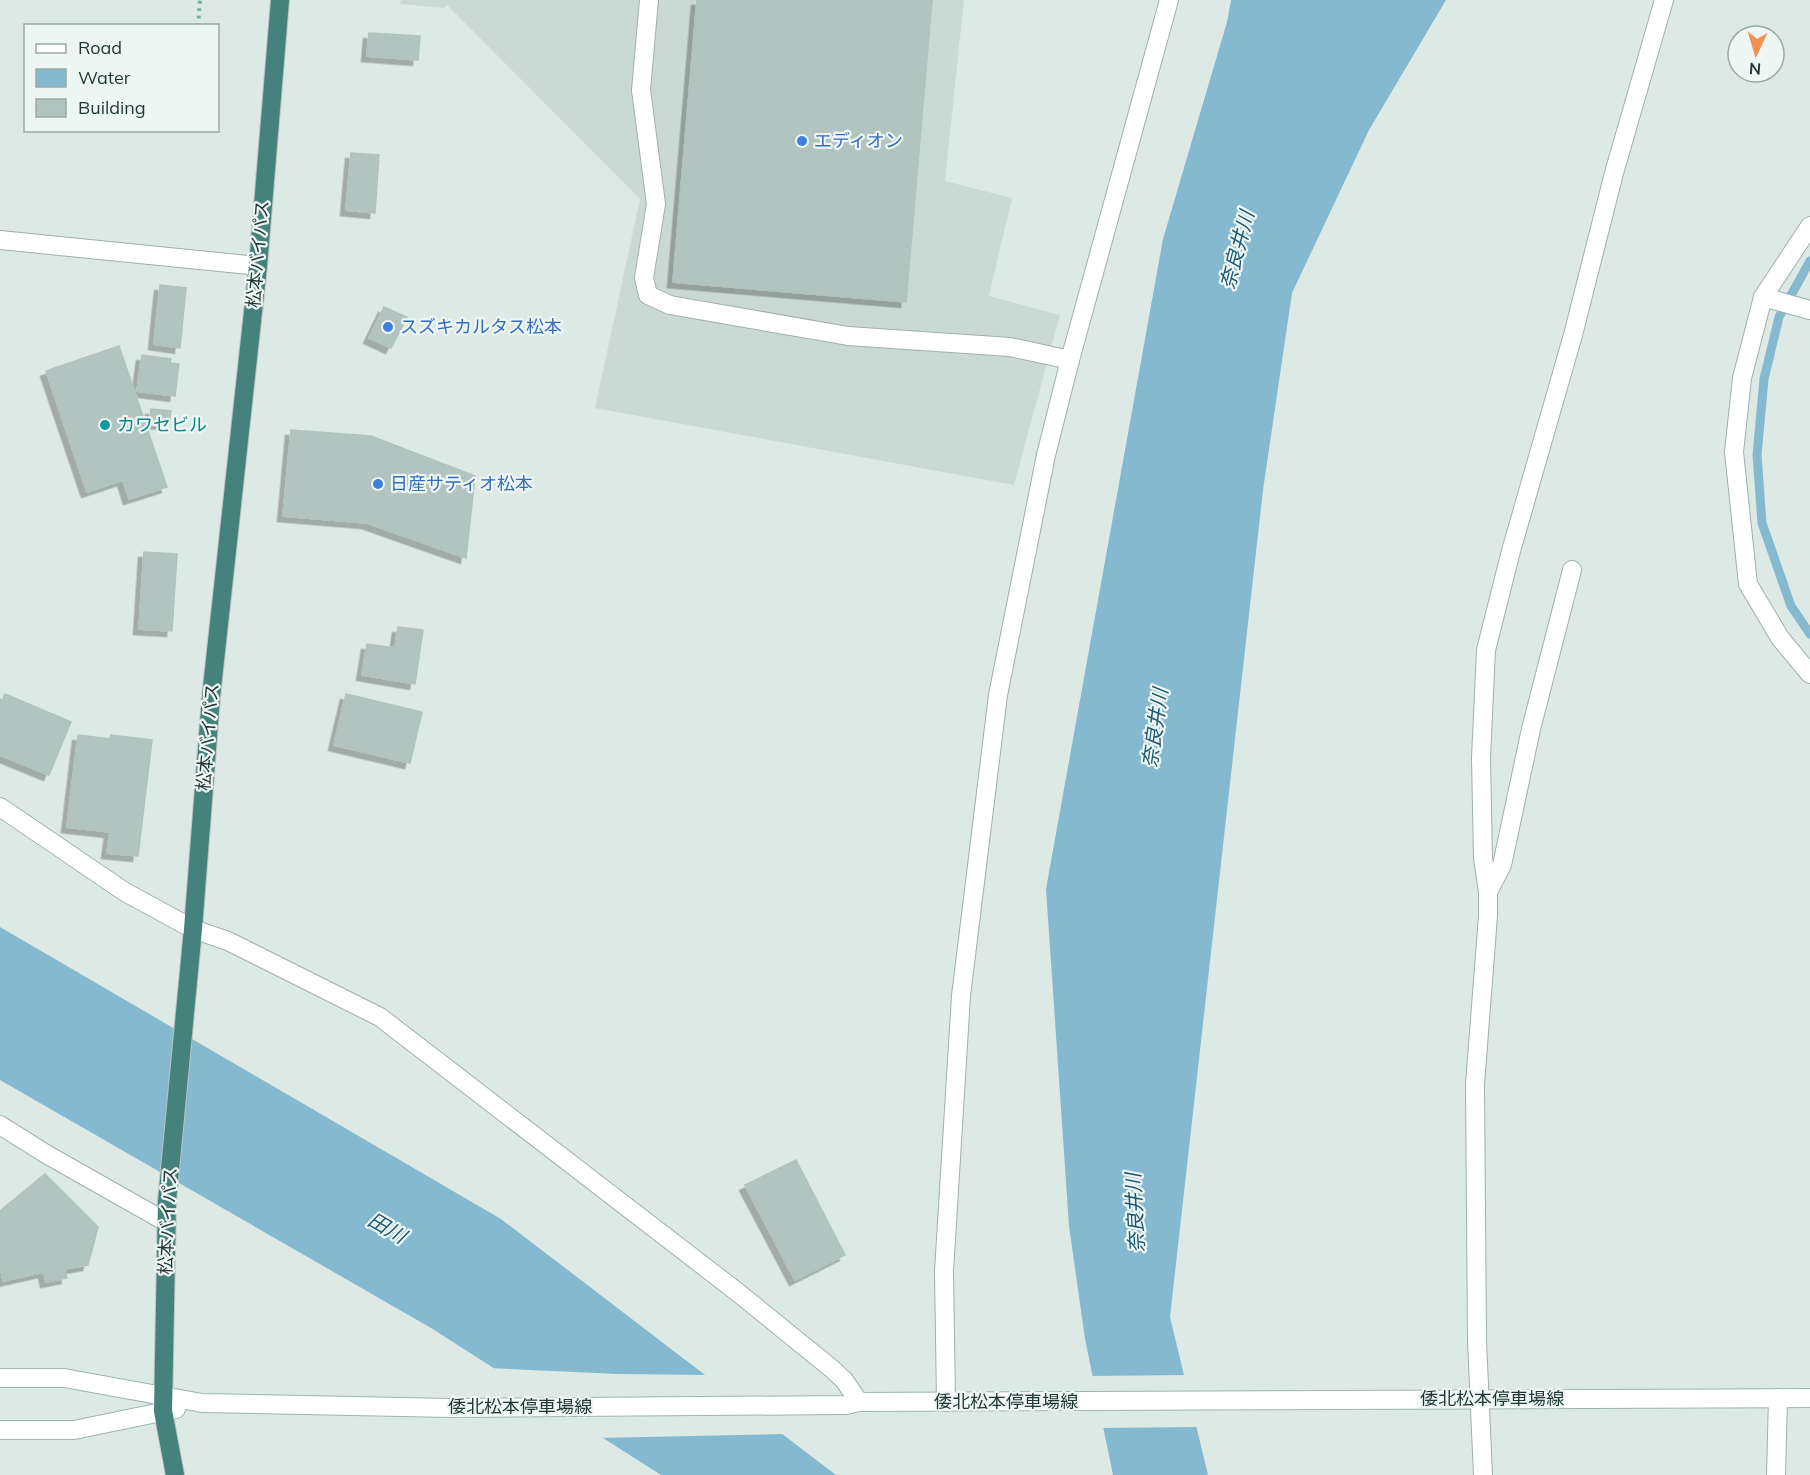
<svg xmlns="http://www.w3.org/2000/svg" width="1810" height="1475" font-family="Mulish,'Noto Sans JP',sans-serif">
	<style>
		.built { fill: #cbd9d5 }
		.water { fill: #84b9d0 }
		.pier { fill: #dde9e5 }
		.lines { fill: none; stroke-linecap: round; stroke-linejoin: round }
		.stream { stroke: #84b9d0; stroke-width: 9 }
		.building { fill: #b2c4bf; stroke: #b0c3bd; stroke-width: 1.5; filter: url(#shadow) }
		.service-casing { stroke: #a0b0ad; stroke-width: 20 }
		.minor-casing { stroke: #a0b0ad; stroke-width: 20 }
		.tertiary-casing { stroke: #a0b0ad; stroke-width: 20 }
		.secondary-casing { stroke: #9cb5af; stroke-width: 20 }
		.trunk-casing { stroke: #bcc3c2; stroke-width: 20 }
		.path { stroke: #7dada5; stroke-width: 4; stroke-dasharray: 3 4.5; stroke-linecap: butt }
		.service { stroke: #fff; stroke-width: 18 }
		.minor { stroke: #fff; stroke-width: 18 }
		.tertiary { stroke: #fff; stroke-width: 18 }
		.secondary { stroke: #fff; stroke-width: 18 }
		.trunk { stroke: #46827c; stroke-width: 18 }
		.shop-dot { fill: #3f7fe0; stroke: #edf6f3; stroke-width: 2 }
		.culture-dot { fill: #0f9aa8; stroke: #edf6f3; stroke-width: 2 }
		.labels { text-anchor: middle; stroke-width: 4.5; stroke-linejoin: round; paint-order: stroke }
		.shop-label { font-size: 18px; fill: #366cbe; stroke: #edf6f3; text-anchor: start }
		.street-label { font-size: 18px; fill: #1f3835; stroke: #edf6f3 }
		.culture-label { font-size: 18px; fill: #0d838f; stroke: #edf6f3; text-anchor: start }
		.water-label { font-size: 20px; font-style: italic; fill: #1a5873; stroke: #edf6f3 }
	</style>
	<defs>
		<filter id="shadow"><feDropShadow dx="-5.5" dy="5.5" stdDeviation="0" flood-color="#0004"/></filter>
	</defs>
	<rect width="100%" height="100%" fill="#dde9e5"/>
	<!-- built -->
	<path class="built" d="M401,0H964L945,181L1012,198L989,296L1060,315L1014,485L595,408L640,199L447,5L444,8L400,4Z"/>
	<!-- water -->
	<g class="water">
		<path d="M1231,0H1446L1369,130L1292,293L1263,490L1170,1317L1208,1475H1113L1085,1339L1069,1226L1046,889L1163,239L1227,22Z"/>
		<path d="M0,927L501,1219L836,1475H661L431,1328L0,1080Z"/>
	</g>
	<!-- pier -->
	<g class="pier">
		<path d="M488,1368L618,1374L710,1375L788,1434L597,1438Z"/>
		<path d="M1187,1375L1199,1427L1100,1428L1089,1376Z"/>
	</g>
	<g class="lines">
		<!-- stream -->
		<path class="stream" d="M1810,261L1779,317L1764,379L1757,455L1762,523L1791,606L1810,634"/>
	</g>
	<!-- building -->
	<g class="building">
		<path d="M697,0H932L906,302L673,282Z"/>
		<path d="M369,33L420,36L418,60L367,56Z"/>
		<path d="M351,153L379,155L375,213L346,210Z"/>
		<path d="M160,285L186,288L180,348L154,344Z"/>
		<path d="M384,307L407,317L391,348L369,338Z"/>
		<path d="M119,346L167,487L129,499L123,480L87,492L46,371Z"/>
		<path d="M142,355L171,359L170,363L179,364L175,396L137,391Z"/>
		<path d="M151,409L171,411L169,424L150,423Z"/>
		<path d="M291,430L371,436L475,476L466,558L367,523L283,516Z"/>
		<path d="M144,552L177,554L172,631L139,629Z"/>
		<path d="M398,627L423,630L415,684L362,675L367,644L395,648Z"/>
		<path d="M5,694L71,722L49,775L0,755V706Z"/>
		<path d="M346,694L422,712L410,763L334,745Z"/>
		<path d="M78,735L110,739L111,735L152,740L138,856L107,853L110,832L67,827Z"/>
		<path d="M796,1160L845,1255L795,1280L745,1185Z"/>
		<path d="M45,1174L98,1227L88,1265L64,1269L67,1278L46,1282L44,1272L3,1281L0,1263V1211Z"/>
	</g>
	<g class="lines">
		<defs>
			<path id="service" d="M649,0L641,90L656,204L644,278L648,295L670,305L848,336L1010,347L1070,360"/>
			<g id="minor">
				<path d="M1810,226L1763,297L1742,378L1734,452L1748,584L1780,638L1810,674"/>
				<path d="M0,240L258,266"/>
				<path d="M1763,297L1810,310"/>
				<path d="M1070,360L1169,0"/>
				<path d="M0,807L125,892L193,929L228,941L380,1017L736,1291L831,1368L844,1380L859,1402"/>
				<path d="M1488,892L1502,865L1531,729L1572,570"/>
				<path d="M0,1125L46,1154L166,1222"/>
				<path d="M1483,1475L1477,1341L1475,1084L1488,916V892L1483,858L1481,758L1486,650L1511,551L1573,335L1614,173L1664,0"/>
				<path d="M1776,1475L1778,1398"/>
			</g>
			<path id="tertiary" d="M946,1402L944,1271L961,996L998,695L1046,455L1070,360"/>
			<g id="secondary">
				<path d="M0,1378H64L202,1403L451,1408L846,1405L859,1402L1810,1398"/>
				<path d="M0,1430H74L176,1409"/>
			</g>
			<path id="trunk" d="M175,1475L163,1411L167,1201L193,929L211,697L258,266L280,0"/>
		</defs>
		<!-- service casing -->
		<use href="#service" class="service-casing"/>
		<!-- minor casing -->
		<use href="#minor" class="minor-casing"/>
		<!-- tertiary casing -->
		<use href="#tertiary" class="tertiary-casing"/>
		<!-- secondary casing -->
		<use href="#secondary" class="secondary-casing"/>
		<!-- trunk casing -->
		<use href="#trunk" class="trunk-casing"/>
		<!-- path -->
		<path class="path" d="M198,26L200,0"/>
		<!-- service -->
		<use href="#service" class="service"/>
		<!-- minor -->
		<use href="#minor" class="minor"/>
		<!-- tertiary -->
		<use href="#tertiary" class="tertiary"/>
		<!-- secondary -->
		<use href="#secondary" class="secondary"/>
		<!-- trunk -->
		<use href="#trunk" class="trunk"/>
	</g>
	<!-- markers -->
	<g class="shop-dot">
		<circle cx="802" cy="141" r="6"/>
		<circle cx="388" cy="327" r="6"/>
		<circle cx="378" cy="484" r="6"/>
	</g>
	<circle class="culture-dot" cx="105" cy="425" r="6"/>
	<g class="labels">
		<!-- shop labels -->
		<g class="shop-label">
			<text x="814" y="147">エディオン</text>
			<text x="400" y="333">スズキカルタス松本</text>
			<text x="390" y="490">日産サティオ松本</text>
		</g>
		<!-- street labels -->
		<g class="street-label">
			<text transform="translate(258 254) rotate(-85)" y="6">松本バイパス</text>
			<text transform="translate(208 737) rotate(-85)" y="6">松本バイパス</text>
			<text transform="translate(168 1221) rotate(-87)" y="6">松本バイパス</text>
			<text x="1492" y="1405">倭北松本停車場線</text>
			<text x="1006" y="1408">倭北松本停車場線</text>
			<text x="520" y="1413">倭北松本停車場線</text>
		</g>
		<!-- culture labels -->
		<g class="culture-label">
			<text x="117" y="431">カワセビル</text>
		</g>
		<!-- water labels -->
		<g class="water-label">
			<text transform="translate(1237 250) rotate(-75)" y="7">奈良井川</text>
			<text transform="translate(1155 728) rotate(-82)" y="7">奈良井川</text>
			<text transform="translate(1135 1213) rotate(-93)" y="7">奈良井川</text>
			<text transform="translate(387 1228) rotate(30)" y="7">田川</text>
		</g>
	</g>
	<!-- legend -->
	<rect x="24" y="24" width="195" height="108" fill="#edf6f3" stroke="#9baaa7" stroke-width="1.5"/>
	<rect x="36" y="44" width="30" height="9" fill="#ffffff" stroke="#9baaa7" stroke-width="1.5"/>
	<text x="78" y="54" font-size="18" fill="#1f3835">Road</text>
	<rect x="36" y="69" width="30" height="18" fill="#84b9d0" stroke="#9baaa7" stroke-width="1.5"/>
	<text x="78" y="84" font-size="18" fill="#1f3835">Water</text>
	<rect x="36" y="99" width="30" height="18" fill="#b2c4bf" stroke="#9baaa7" stroke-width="1.5"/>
	<text x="78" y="114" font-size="18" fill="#1f3835">Building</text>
	<!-- north arrow -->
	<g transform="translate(1756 54) rotate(184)"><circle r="28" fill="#edf6f3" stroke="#9baaa7" stroke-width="1.5"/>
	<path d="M0-4.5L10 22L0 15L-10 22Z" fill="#f29052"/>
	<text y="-9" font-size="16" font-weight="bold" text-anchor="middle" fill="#1f3835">N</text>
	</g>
</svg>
